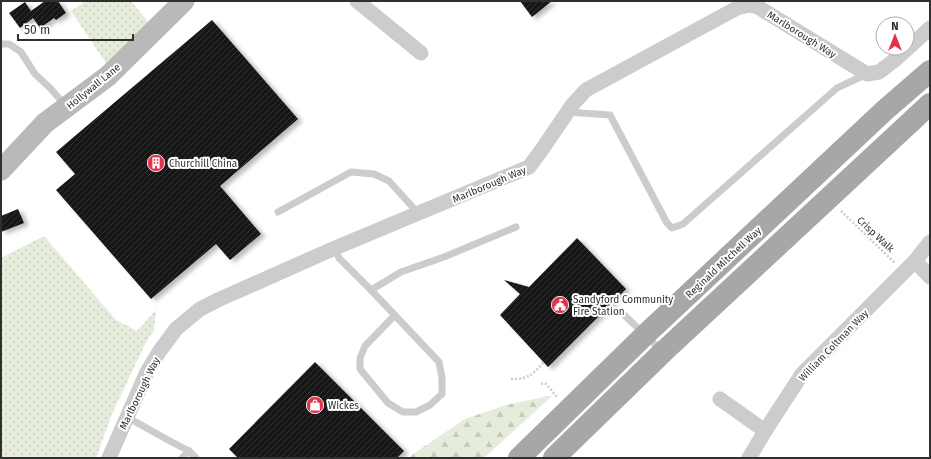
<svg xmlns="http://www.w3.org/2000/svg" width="931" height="459" font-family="'Fira Sans',sans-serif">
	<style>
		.grass { fill: url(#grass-dots) }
		.forest { fill: url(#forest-firs) }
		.building { fill: url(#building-hatch); filter: url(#shadow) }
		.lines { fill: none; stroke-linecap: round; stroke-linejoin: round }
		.path { stroke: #ccc; stroke-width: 2.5; stroke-dasharray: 2 2; stroke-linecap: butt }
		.lane { stroke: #ccc; stroke-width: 7 }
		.street { stroke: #ccc; stroke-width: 15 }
		.secondary { stroke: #b9b9b9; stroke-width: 21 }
		.primary { stroke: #a7a7a7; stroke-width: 22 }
		.labels { text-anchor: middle; stroke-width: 4; stroke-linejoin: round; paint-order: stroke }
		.street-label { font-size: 10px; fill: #2f2f2f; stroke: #fff }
		.poi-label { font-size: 10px; fill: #2f2f2f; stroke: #fff; text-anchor: start }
	</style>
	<defs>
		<pattern id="grass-dots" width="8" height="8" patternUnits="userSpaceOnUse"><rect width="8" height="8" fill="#e5ecdc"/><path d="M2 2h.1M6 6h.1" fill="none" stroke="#c5cbbd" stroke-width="1.8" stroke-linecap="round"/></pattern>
		<pattern id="forest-firs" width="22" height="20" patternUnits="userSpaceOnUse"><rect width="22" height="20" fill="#e5ecdc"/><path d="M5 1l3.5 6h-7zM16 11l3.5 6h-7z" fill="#c5cbbd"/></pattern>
		<pattern id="building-hatch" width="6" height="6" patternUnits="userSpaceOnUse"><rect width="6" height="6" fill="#161616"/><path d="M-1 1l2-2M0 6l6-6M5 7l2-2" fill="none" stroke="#303030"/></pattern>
		<filter id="shadow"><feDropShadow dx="4.5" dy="2.5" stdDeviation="2" flood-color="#0004"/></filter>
	</defs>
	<rect width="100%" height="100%" fill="#fff"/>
	<!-- grass -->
	<g class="grass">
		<path d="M82,1H131L149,23L108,66L71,11L83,3Z"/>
		<path d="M44,236L116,320L137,331L156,310L154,330L146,342L112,414L96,458H1V258Z"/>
	</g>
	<!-- forest -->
	<path class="forest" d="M553,395L484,458H410L413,454L465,419L506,405Z"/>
	<!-- building -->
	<g class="building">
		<path d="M45,1H58L66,13L56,20L54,18L40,28L33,18L20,28L9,13L25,2L31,11Z"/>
		<path d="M520,1H552L532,17Z"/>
		<path d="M212,20L298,119L220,186L261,234L230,260L216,244L151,299L56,190L75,174L56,152Z"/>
		<path d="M18,209L24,223L1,232V216Z"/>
		<path d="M577,238L626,289L548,367L500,315L520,294L504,280L529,287Z"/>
		<path d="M315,362L404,451L397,458H238L229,449Z"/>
	</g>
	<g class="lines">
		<!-- path -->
		<g class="path">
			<path d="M841,211L895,263"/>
			<path d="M511,379C529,379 532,375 544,362"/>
			<path d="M541,384L544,383L546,384L557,397"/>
		</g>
		<!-- lane -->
		<g class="lane">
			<path d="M1,44H9L21,52L35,74L50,88L65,105"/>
			<path d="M567,112L610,115L667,223L672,228L683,224L837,88L867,74"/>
			<path d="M278,212L351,172L374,174L389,181L418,213"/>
			<path d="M335,248L339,258L371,290L439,362L442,378V394L430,405L416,412H403L388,403L360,369V358L365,346L395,315"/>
			<path d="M371,290L401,272L444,257L516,227"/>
			<path d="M620,311L662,351"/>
			<path d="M127,417L168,440L189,451L182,458"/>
			<path d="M189,451L196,458"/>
		</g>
		<!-- street -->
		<g class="street">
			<path d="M357,1L421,53"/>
			<path d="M915,261L930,277"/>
			<path d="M720,399L765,431"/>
			<path d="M109,458L147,372L159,352L176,329L200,309L220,299L335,248L529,167L543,148L573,104L586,90L737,8L749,5L758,7L867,74L879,72L896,59L930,28"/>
			<path d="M749,458L765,431L802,374L915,261L930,242"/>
		</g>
		<!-- secondary -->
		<path class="secondary" d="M1,170L45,123L108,76L184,1"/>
		<!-- primary -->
		<g class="primary">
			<path d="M519,458L645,335L885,110L930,71"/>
			<path d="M554,458L663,352L930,104"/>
		</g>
	</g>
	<!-- icons -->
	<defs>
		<symbol id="building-disc" viewBox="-11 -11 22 22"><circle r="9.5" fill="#e3334a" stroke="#fff"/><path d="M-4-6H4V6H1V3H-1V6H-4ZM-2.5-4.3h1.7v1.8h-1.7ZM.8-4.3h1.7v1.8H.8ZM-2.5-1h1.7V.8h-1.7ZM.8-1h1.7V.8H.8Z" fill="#fff"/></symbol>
		<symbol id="civic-disc" viewBox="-11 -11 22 22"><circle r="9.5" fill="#e3334a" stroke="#fff"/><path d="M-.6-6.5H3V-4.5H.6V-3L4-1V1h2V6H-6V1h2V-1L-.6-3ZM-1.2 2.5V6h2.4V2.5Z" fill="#fff"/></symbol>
		<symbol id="shop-disc" viewBox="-11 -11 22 22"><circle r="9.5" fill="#e3334a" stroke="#fff"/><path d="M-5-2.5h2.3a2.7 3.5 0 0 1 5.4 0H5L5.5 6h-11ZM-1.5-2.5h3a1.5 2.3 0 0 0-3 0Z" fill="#fff"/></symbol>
	</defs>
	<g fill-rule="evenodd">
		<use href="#building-disc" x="146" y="153" width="20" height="20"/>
		<use href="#civic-disc" x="550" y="295" width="20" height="20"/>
		<use href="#shop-disc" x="305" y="395" width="20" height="20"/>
	</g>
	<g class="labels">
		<!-- street labels -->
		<g class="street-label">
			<text transform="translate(802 34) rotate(32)" y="4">Marlborough Way</text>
			<text transform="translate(93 86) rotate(-39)" y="4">Hollywall Lane</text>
			<text transform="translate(489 184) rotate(-23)" y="4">Marlborough Way</text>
			<text transform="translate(876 234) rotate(43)" y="4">Crisp Walk</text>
			<text transform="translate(723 262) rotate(-43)" y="4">Reginald Mitchell Way</text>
			<text transform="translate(833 345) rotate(-46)" y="4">William Coltman Way</text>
			<text transform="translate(139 393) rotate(-64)" y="4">Marlborough Way</text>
		</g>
		<!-- poi labels -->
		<g class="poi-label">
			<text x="169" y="167">Churchill China</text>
			<text x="573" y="303">Sandyford Community<tspan x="573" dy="12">Fire Station</tspan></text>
			<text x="328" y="409">Wickes</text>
		</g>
	</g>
	<!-- border -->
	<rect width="931" height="459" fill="none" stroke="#2f2f2f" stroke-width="4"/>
	<!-- north arrow -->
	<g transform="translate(895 36)"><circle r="19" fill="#ffffff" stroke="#acacac"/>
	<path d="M0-3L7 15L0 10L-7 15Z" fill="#e3334a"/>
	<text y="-6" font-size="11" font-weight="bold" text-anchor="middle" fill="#2f2f2f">N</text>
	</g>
	<!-- scale -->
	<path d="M18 34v6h115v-6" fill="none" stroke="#2f2f2f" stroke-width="2"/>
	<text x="24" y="34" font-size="12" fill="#2f2f2f" stroke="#ffffff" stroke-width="3" paint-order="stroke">50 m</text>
</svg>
